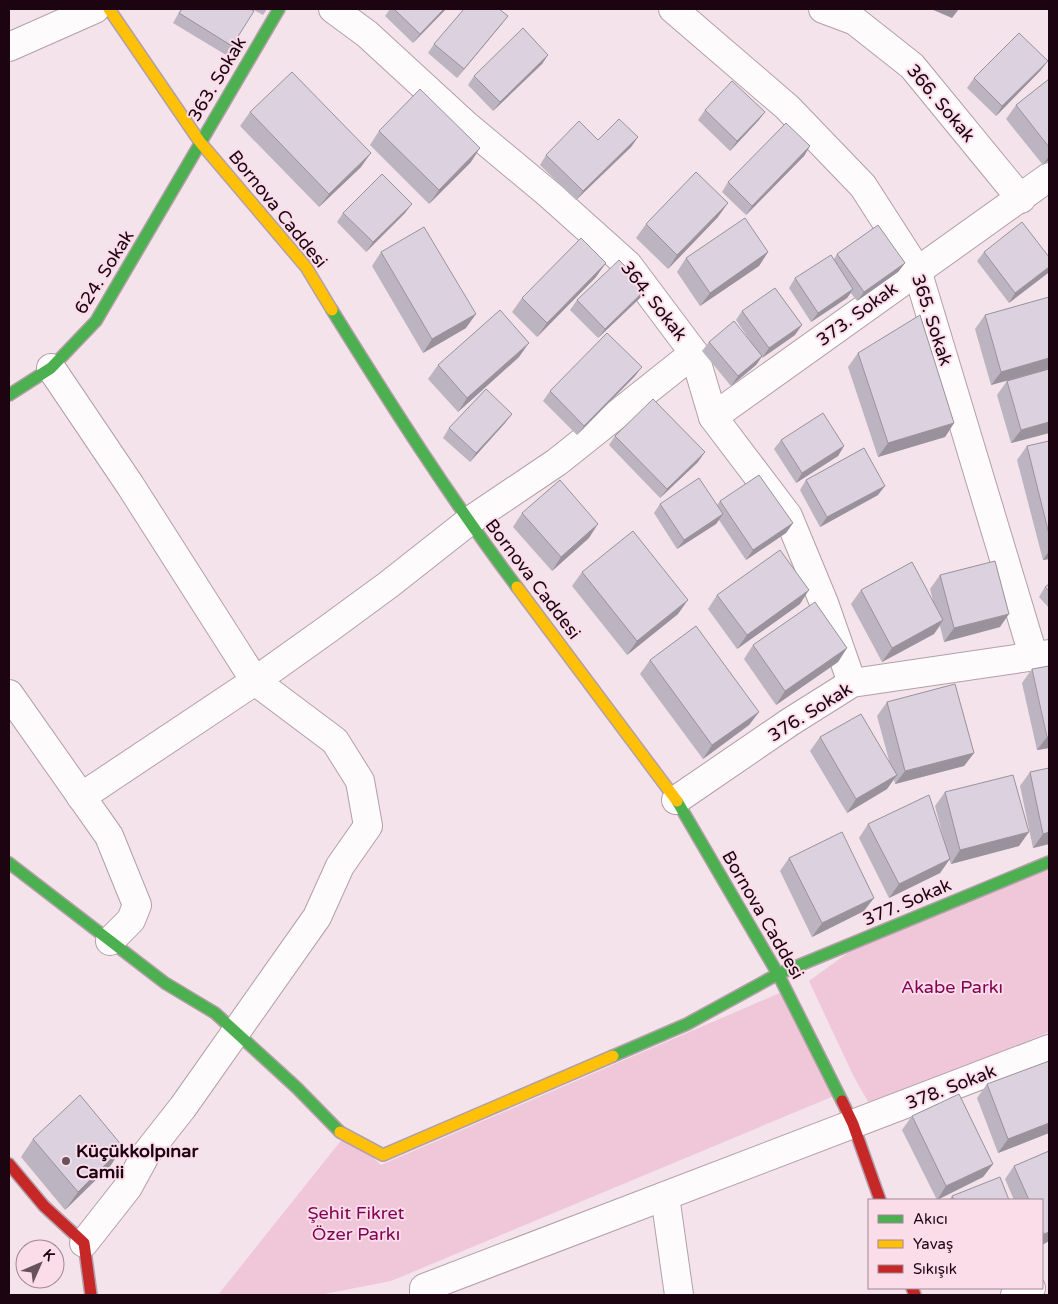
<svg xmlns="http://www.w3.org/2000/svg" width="1058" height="1304" font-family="'Varela Round',sans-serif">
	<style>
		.green { fill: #f0c6d9 }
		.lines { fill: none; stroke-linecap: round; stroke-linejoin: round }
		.street-casing { stroke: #b39fa8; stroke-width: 30 }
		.fast-casing { stroke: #b39fa8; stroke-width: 14 }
		.slow-casing { stroke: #b39fa8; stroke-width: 14 }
		.jam-casing { stroke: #b39fa8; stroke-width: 14 }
		.street { stroke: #fdfbfc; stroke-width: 28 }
		.fast { stroke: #4caf50; stroke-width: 11 }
		.slow { stroke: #ffc107; stroke-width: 11 }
		.jam { stroke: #c62828; stroke-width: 11 }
		.wall { fill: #bcb4c0 }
		.shaded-wall { fill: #99929c }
		.building { fill: #dbd1df; stroke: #99929c }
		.poi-dot { fill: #68535d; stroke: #fbdce9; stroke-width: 2 }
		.labels { text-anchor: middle; stroke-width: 4; stroke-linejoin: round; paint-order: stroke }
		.street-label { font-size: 18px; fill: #1c0511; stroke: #fbdce9 }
		.park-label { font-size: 18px; fill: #820354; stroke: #fbdce9 }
		.poi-label { font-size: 18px; font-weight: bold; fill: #1c0511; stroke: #fbdce9; text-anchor: start }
	</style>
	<rect width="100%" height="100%" fill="#f4e3ea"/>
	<!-- green -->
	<g class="green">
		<path d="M1049,870V1032L870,1105L854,1077L809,981L871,936Z"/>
		<path d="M782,992L841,1093L391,1281L319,1295H218L347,1133L381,1165Z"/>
	</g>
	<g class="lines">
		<defs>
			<g id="street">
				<path d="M333,9L367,34L466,125L550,195L628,265L694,353L713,417L788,516L824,603L852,683"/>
				<path d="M673,9L787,107L863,186L917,270L1034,658"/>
				<path d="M823,9L855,21L912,66L1021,199"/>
				<path d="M9,47L95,9"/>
				<path d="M51,368L130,485L255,681L335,741L360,781L368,826L340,866L317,917L183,1107L146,1154L128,1187L84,1243"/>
				<path d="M713,417L1049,177"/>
				<path d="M9,694L109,836L137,905L131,920L110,941"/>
				<path d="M81,797L255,681L328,629L388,585L468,522L557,462L694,353"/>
				<path d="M676,800L790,722L852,683L1049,654"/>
				<path d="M665,1196L679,1295"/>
				<path d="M424,1295V1288L1049,1049"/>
				<path d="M1015,1295L1031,1288"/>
			</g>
			<g id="fast">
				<path d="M332,310C391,405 450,498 517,587"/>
				<path d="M9,395L51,368L96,321L279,9"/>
				<path d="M677,801L778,974L842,1101"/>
				<path d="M9,863L165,983L215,1013L297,1088L340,1132"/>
				<path d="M613,1056L687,1024L778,974L1049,862"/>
			</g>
			<g id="slow">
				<path d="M109,9L200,142L306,267L332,310"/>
				<path d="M517,587L677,801"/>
				<path d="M340,1132L383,1155L613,1056"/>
			</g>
			<g id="jam">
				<path d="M842,1101L853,1124L880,1200"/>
				<path d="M9,1164L44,1206L84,1243L91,1295"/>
				<path d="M912,1288L915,1295"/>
			</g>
		</defs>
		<!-- street casing -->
		<use href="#street" class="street-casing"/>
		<!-- fast casing -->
		<use href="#fast" class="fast-casing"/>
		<!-- slow casing -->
		<use href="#slow" class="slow-casing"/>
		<!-- jam casing -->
		<use href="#jam" class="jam-casing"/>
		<!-- street -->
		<use href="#street" class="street"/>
		<!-- fast -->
		<use href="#fast" class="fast"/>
		<!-- slow -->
		<use href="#slow" class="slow"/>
		<!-- jam -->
		<use href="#jam" class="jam"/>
	</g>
	<!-- wall -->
	<g class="wall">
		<path d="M181,9H250L232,46L226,55L173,23Z"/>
		<path d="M252,9H267L263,15Z"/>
		<path d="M390,9H446L413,43L385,16Z"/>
		<path d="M508,16L501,25L457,78L428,53L434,44Z"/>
		<path d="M548,55L542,64L493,111L468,85L474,76Z"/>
		<path d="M1041,70L996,116L967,88L974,78Z"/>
		<path d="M1049,79V160L1043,165L1006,119L1016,105Z"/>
		<path d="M705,110L765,112L758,121L730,151L698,120Z"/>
		<path d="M250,112L361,167L319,207L240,126Z"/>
		<path d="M379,131L471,162L429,204L370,145Z"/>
		<path d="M638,137L631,147L576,200L540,165L546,155Z"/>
		<path d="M810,146L804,156L746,215L722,192L728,182Z"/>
		<path d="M343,213H405L366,252L337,222Z"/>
		<path d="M718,217L668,269L636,238L646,224Z"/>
		<path d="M381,252L466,328L423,353L372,266Z"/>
		<path d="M768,252L759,266L700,306L677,272L686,258Z"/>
		<path d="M984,252L1049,257V270L1048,273L1009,303L977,261Z"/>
		<path d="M837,254L905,263L898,272L857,301L851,293L847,298L811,322L789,288L795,278L834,259Z"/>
		<path d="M596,277L537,337L512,312L522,298Z"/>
		<path d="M647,288L640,298L598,338L570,310L577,300Z"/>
		<path d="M742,311L795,335L762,358V357L756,365L731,386L702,351L709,342H751L736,320Z"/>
		<path d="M985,315L1049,369L991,385L975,329Z"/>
		<path d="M858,353L954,423L945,437L878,457L848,367Z"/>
		<path d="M519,357L458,412L428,379L438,365Z"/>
		<path d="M1049,369V433L1011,443L997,395L1007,381Z"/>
		<path d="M635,376L577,435L543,401L550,391Z"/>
		<path d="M512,414L505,423L470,462L443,438L449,428Z"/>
		<path d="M615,436L698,462L660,498L609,445Z"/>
		<path d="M781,440L844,446L838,456L796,483L774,449Z"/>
		<path d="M1049,441V559L1043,560L1017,460L1027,446Z"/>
		<path d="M806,480L878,495L820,527L800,490Z"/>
		<path d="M720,501L793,523L786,533L746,560L719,520L716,524L677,549L654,513L660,504L717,505Z"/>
		<path d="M522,513L589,538L552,571L513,527Z"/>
		<path d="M582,572L678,614L627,655L572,586Z"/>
		<path d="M940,575L1000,627L944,642L940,626L934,634L882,662L851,604L861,590L933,601L930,589Z"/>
		<path d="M1049,584V608L1039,597L1045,587Z"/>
		<path d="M717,595L800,604L737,649L708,609Z"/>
		<path d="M753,645L847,648L838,662L776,705L744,659Z"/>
		<path d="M650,660L759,712L749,725L703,759L640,674Z"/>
		<path d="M1032,669L1049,748L1037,750L1022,683Z"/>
		<path d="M887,702L974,753L964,766L895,784L894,779L887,789L847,813L810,751L820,737L890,764L877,716Z"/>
		<path d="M1030,772L1049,844L1033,848L1020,786Z"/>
		<path d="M945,792L1019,846L951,864L949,859L940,873L889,898L859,838L868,824L946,848L935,806Z"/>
		<path d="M789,858L864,911L812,937L780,871Z"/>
		<path d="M987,1084L1049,1133L998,1153L977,1098Z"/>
		<path d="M912,1116L993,1164L983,1177L937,1200L902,1130Z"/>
		<path d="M33,1139L111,1165L65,1210L21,1157Z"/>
		<path d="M1049,1151V1241L1042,1245V1200H1014L1005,1179L1014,1166Z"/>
		<path d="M952,1196L1009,1200H949Z"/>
	</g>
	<!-- shaded-wall -->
	<g class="shaded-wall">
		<path d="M444,9H446L413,43L420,34Z"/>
		<path d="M931,9H959L952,18Z"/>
		<path d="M508,16L501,25L457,78L464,69Z"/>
		<path d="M548,55L542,64L493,111L500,102Z"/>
		<path d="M1048,61L1041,70L996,116L1002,106Z"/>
		<path d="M765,112L758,121L730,151L737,141Z"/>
		<path d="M638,137L631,147L576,200L583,191Z"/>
		<path d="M810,146L804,156L746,215L752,206Z"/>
		<path d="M480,148L471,162L429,204L439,190Z"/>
		<path d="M371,153L361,167L319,207L329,194Z"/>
		<path d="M1049,156V160L1043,165Z"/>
		<path d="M728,203L718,217L668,269L677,255Z"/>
		<path d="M412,204L405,213L366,252L373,242Z"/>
		<path d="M768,252L759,266L700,306L710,293Z"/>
		<path d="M606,263L596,277L537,337L547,323Z"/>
		<path d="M905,263L898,272L857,301L864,292Z"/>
		<path d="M1049,267V270L1048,273L1009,303L1015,293Z"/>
		<path d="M647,288L640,298L598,338L605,329Z"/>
		<path d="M853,289L847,298L811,322L818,313Z"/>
		<path d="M476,314L466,328L423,353L432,339Z"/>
		<path d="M802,325L795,335L762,358L769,348Z"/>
		<path d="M529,343L519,357L458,412L467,398Z"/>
		<path d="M762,356L756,365L731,386L738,376Z"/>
		<path d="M1049,358V369L991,385L1001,372Z"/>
		<path d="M642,367L635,376L577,435L584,426Z"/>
		<path d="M512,414L505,423L470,462L476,453Z"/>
		<path d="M1049,422V433L1011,443L1021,430Z"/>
		<path d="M954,423L945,437L878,457L888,443Z"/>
		<path d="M844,446L838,456L796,483L802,473Z"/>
		<path d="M705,452L698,462L660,498L667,489Z"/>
		<path d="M885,486L878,495L820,527L827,517Z"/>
		<path d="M723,514L716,524L677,549L684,540Z"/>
		<path d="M793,523L786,533L746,560L753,550Z"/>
		<path d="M598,524L589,538L552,571L561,557Z"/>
		<path d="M1049,551V559L1043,560Z"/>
		<path d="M809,590L800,604L737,649L747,635Z"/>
		<path d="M688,600L678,614L627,655L637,641Z"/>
		<path d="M1009,614L1000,627L944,642L954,628Z"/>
		<path d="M943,620L934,634L882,662L892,648Z"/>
		<path d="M847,648L838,662L776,705L785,691Z"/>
		<path d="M759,712L749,725L703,759L712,745Z"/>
		<path d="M1049,736V748L1037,750L1047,737Z"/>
		<path d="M974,753L964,766L895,784L905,771Z"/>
		<path d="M897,775L887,789L847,813L856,799Z"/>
		<path d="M1029,832L1019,846L951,864L960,850Z"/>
		<path d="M1049,832V844L1033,848L1043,834Z"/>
		<path d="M950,859L940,873L889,898L899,884Z"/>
		<path d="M874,898L864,911L812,937L822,923Z"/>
		<path d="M1049,1123V1133L998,1153L1008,1139Z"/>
		<path d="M123,1147L111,1165L65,1210L78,1192Z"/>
		<path d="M993,1164L983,1177L937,1200L946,1186Z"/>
		<path d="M1049,1232V1241L1042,1245V1237L1044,1234Z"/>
	</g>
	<!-- building -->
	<g class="building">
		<path d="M182,9H250L254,11L232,46L179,13Z"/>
		<path d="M394,9H444L420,34Z"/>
		<path d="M464,9H499L508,16L464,69L434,44Z"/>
		<path d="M523,28L548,55L500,102L474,76Z"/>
		<path d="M1019,33L1048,61L1002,106L974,78Z"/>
		<path d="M292,72L371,153L329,194L250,112Z"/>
		<path d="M1049,79V147L1016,105Z"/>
		<path d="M732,81L765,112L737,141L705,110Z"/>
		<path d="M420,89L480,148L439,190L379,131Z"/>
		<path d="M619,119L638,137L583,191L546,155L579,121L598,140Z"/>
		<path d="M786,123L810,146L752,206L728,182Z"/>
		<path d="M696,172L728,203L677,255L646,224Z"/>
		<path d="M382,174L412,204L373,242L343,213Z"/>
		<path d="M745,218L768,252L710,293L686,258Z"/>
		<path d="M1022,222L1049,257V267L1015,293L984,252Z"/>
		<path d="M878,225L905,263L864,292L837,254Z"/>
		<path d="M424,227L476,314L432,339L381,252Z"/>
		<path d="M581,238L606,263L547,323L522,298Z"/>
		<path d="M831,255L853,289L818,313L795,278Z"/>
		<path d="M619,260L647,288L605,329L577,300Z"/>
		<path d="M775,288L802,325L769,348L742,311Z"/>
		<path d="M1049,297V358L1001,372L985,315Z"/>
		<path d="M500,310L529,343L467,398L438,365Z"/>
		<path d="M920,315L954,423L888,443L858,353Z"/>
		<path d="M734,321L762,356L738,376L709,342Z"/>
		<path d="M607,333L642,367L584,426L550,391Z"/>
		<path d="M1049,369V422L1021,430L1007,381Z"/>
		<path d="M486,389L512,414L476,453L449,428Z"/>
		<path d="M653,399L705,452L667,489L615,436Z"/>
		<path d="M823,413L844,446L802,473L781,440Z"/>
		<path d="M1049,441V534L1027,446Z"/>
		<path d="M864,448L885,486L827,517L806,480Z"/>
		<path d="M759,475L793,523L753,550L720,501Z"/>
		<path d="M699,478L723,514L684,540L660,504Z"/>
		<path d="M560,480L598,524L561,557L522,513Z"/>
		<path d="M633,531L688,600L637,641L582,572Z"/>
		<path d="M780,550L809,590L747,635L717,595Z"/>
		<path d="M995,561L1009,614L954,628L940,575Z"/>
		<path d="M912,562L943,620L892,648L861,590Z"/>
		<path d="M1049,584V591L1045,587Z"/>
		<path d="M815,602L847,648L785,691L753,645Z"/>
		<path d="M696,626L759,712L712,745L650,660Z"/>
		<path d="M1049,666V736L1047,737L1032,669Z"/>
		<path d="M955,684L974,753L905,771L887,702Z"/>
		<path d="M861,714L897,775L856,799L820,737Z"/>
		<path d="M1049,768V832L1043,834L1030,772Z"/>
		<path d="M1013,775L1029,832L960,850L945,792Z"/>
		<path d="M929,795L950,859L899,884L868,824Z"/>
		<path d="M842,832L874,898L822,923L789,858Z"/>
		<path d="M1049,1061V1123L1008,1139L987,1084Z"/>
		<path d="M959,1094L993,1164L946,1186L912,1116Z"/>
		<path d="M80,1095L123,1147L78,1192L33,1139Z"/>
		<path d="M1049,1151V1232L1044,1234L1042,1230V1200H1029L1014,1166Z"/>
		<path d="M1000,1177L1009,1200H954L952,1196Z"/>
	</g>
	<!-- markers -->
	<circle class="poi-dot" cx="66" cy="1161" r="5"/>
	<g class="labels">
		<!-- street labels -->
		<g class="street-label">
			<text transform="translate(217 79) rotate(-59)" y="6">363. Sokak</text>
			<text transform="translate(941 103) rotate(50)" y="6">366. Sokak</text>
			<text transform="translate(278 209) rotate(51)" y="6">Bornova Caddesi</text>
			<text transform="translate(104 272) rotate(-58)" y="6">624. Sokak</text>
			<text transform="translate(654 301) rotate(52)" y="6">364. Sokak</text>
			<text transform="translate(857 314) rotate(-36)" y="6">373. Sokak</text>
			<text transform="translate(932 320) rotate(72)" y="6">365. Sokak</text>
			<text transform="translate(533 579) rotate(53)" y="6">Bornova Caddesi</text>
			<text transform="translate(810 712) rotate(-32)" y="6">376. Sokak</text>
			<text transform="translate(907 902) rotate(-23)" y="6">377. Sokak</text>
			<text transform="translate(763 915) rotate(60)" y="6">Bornova Caddesi</text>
			<text transform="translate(951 1087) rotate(-21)" y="6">378. Sokak</text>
		</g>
		<!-- park labels -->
		<g class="park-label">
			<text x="952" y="993">Akabe Parkı</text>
			<text x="356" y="1219">Şehit Fikret<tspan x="356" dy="21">Özer Parkı</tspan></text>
		</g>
		<!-- poi labels -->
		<g class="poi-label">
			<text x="76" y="1157">Küçükkolpınar<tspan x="76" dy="21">Camii</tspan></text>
		</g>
	</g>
	<!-- border -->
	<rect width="1058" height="1304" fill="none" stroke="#1c0511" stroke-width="20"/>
	<!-- legend -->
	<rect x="868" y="1199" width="175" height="90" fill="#fbdce9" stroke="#a28693"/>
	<rect x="878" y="1215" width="25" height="8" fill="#4caf50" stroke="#a28693"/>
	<text x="913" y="1224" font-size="15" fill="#1c0511">Akıcı</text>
	<rect x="878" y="1240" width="25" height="8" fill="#ffc107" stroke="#a28693"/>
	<text x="913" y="1249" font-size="15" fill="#1c0511">Yavaş</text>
	<rect x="878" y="1265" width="25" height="8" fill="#c62828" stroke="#a28693"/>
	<text x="913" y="1274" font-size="15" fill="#1c0511">Sıkışık</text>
	<!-- north arrow -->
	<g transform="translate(40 1264) rotate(45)"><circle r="24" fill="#fbdce9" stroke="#a28693"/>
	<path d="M0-4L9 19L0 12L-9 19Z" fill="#68535d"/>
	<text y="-8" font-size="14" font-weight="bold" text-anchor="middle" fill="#1c0511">K</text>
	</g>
</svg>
